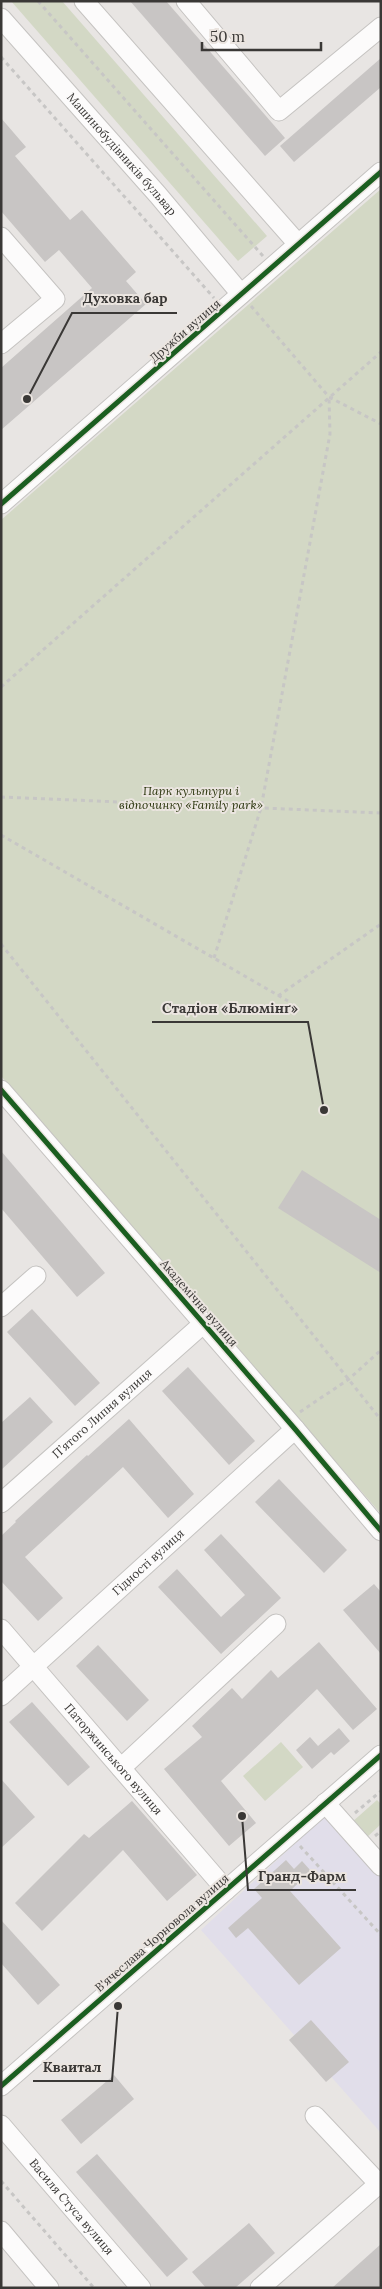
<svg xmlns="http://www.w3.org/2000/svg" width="382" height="2289" font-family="Lora,serif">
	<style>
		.commercial { fill: #e1deea }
		.green { fill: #d3d8c5 }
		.building { fill: #c8c5c4 }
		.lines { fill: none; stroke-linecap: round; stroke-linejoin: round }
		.minor-casing { stroke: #c5c3c1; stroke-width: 21 }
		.path { stroke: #c7c6c5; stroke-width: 3; stroke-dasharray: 4 4; stroke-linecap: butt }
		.minor { stroke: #fcfbfb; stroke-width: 19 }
		.cycleway-casing { stroke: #ebe5e0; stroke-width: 8 }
		.cycleway { stroke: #1b5e20; stroke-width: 5 }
		.labels { text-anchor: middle; stroke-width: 4; stroke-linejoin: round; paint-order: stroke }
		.street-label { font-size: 12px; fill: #3a3836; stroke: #ebe5e0 }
		.park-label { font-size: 12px; font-style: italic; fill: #28330a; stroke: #ebe5e0 }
		.leader { fill: none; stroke: #3a3836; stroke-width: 2 }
		.callout-dot { fill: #3a3836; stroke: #ebe5e0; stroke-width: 2 }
		.callout-label { font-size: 14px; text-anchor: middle; font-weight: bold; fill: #3a3836; stroke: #ebe5e0; stroke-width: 4; stroke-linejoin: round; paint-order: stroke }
	</style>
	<rect width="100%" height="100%" fill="#e8e5e3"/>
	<!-- commercial -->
	<path class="commercial" d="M327,1814L381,1875V2133L201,1930Z"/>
	<!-- green -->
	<g class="green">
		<path d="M11,1H62L267,236L238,261Z"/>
		<path d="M381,189V1514L1,1076V520Z"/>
		<path d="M281,1742L303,1767L265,1801L243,1776Z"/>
		<path d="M377,1800L381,1804V1824L365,1839L351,1823Z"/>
	</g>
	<!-- building -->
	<g class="building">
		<path d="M130,1H166L285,138L265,156Z"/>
		<path d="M381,58V87L294,162L280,146Z"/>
		<path d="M1,118L26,147L15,156L70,220L82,210L136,272L126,281L146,304L1,430V368L92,288L59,250L45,262L1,211Z"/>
		<path d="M1,1151L105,1273L77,1297L1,1208Z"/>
		<path d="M302,1170L381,1220V1273L278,1208Z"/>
		<path d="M32,1309L100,1383L75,1406L7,1332Z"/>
		<path d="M188,1367L255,1441L229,1465L162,1391Z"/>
		<path d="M30,1397L53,1422L1,1470V1423Z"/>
		<path d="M129,1419L194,1494L168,1518L123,1467L25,1557L63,1598L38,1621L1,1581V1536L16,1522L15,1521L87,1455L88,1456Z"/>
		<path d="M279,1479L347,1550L324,1573L255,1502Z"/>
		<path d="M221,1534L281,1598L221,1654L158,1587L177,1569L221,1617L245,1595L204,1550Z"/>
		<path d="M374,1584L381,1592V1654L343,1610Z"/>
		<path d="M319,1642L377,1709L353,1730L317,1689L221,1781L256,1823L229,1846L164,1769L202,1737L192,1726L232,1688L242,1699L271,1670L278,1678Z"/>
		<path d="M98,1645L149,1700L127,1721L76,1666Z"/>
		<path d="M32,1702L90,1767L68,1786L9,1722Z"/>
		<path d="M339,1728L350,1741L334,1755L331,1752L312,1769L296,1750L310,1737L318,1746Z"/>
		<path d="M1,1779L35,1817L1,1848Z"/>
		<path d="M132,1801L197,1875L167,1901L123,1850L42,1931L15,1903L84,1834L89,1838Z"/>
		<path d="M286,1860L294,1869L302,1861L311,1871L290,1891L341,1948L299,1985L248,1928L236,1938L228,1928L262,1898L254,1889Z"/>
		<path d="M1,1920L60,1985L38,2005L1,1963Z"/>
		<path d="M311,2020L349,2062L326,2082L289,2040Z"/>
		<path d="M114,2075L134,2099L81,2144L61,2120Z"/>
		<path d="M97,2154L188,2259L167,2277L76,2172Z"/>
		<path d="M249,2223L275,2253L235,2288H206L192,2272Z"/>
		<path d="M381,2244V2288H332Z"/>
	</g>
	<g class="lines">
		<defs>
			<g id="minor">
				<path d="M84,1L298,244"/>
				<path d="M186,1L279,111L381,27"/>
				<path id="s1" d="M1,18L158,195L241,294"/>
				<path d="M1,237L55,299L1,344"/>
				<path d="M1,504L381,172"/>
				<path d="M1,1090L295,1429L381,1531"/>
				<path d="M1,1307L36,1276"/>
				<path id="s2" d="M1,1503L204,1323"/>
				<path id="s3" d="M1,1629L226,1890"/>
				<path id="s4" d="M1,1696L295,1429"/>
				<path d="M121,1768L276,1624"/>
				<path d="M325,1803L381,1866"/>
				<path d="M1,2086L381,1755"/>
				<path d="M315,2116L379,2184"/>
				<path id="s5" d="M1,2125L141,2288"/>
				<path d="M1,2231L49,2288"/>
				<path d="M260,2288L381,2182"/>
			</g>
		</defs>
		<!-- minor casing -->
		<use href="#minor" class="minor-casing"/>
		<!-- path -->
		<g class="path">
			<path d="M38,1L263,256"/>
			<path d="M1,57L214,298"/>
			<path d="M251,306L329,397L381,424"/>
			<path d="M1,687L381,352"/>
			<path d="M1,797L381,813"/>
			<path d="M1,835L288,1001"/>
			<path d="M1,944L381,1420"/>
			<path d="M214,958L261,808L330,434L329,397"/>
			<path d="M278,996L381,924"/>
			<path d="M300,1412L349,1379L381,1350"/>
			<path d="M355,1813L381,1791"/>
			<path d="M375,1836L381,1831"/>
			<path d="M300,1846L381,1935"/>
			<path d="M1,2181L94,2288"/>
		</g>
		<!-- minor -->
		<use href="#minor" class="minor"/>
		<defs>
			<g id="cycleway">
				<path d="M1,504L381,172"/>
				<path d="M1,1090L295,1429L381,1531"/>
				<path d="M1,2086L381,1755"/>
			</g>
		</defs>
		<!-- cycleway casing -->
		<use href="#cycleway" class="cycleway-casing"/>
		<!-- cycleway -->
		<use href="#cycleway" class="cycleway"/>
	</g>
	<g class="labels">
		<!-- street labels -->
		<g class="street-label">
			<text dy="4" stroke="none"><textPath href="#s1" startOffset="182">Машинобудівників бульвар</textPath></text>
			<text transform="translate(185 331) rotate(-41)" y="4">Дружби вулиця</text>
			<text transform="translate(199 1303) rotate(49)" y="4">Академічна вулиця</text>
			<text dy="4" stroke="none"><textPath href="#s2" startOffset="135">П’ятого Липня вулиця</textPath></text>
			<text dy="4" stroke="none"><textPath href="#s4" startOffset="199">Гідності вулиця</textPath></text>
			<text dy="4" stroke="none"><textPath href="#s3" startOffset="172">Паторжинського вулиця</textPath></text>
			<text transform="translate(162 1933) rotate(-41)" y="4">В'ячеслава Чорновола вулиця</text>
			<text dy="4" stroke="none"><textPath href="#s5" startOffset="108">Василя Стуса вулиця</textPath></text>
		</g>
		<!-- park labels -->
		<g class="park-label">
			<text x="191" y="795">Парк культури і<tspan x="191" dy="14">відпочинку «Family park»</tspan></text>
		</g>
	</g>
	<!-- callouts -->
	<path class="leader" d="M27 399L72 313H177M324 1110L308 1022H152M242 1816L248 1890H356M118 2006L112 2081H33"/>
	<g class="callout-dot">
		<circle cx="27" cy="399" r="5"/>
		<circle cx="324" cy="1110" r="5"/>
		<circle cx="242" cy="1816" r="5"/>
		<circle cx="118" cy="2006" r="5"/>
	</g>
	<g class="callout-label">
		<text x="125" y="303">Духовка бар</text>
		<text x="230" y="1013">Стадіон «Блюмінґ»</text>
		<text x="302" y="1881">Гранд-Фарм</text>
		<text x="72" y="2072">Кваитал</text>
	</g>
	<!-- border -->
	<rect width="382" height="2289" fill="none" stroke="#3a3836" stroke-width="5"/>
	<!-- scale -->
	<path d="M202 42v8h119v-8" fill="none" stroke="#3a3836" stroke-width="2.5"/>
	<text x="210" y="42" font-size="15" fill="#3a3836" stroke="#ebe5e0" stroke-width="4" paint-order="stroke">50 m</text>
</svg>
